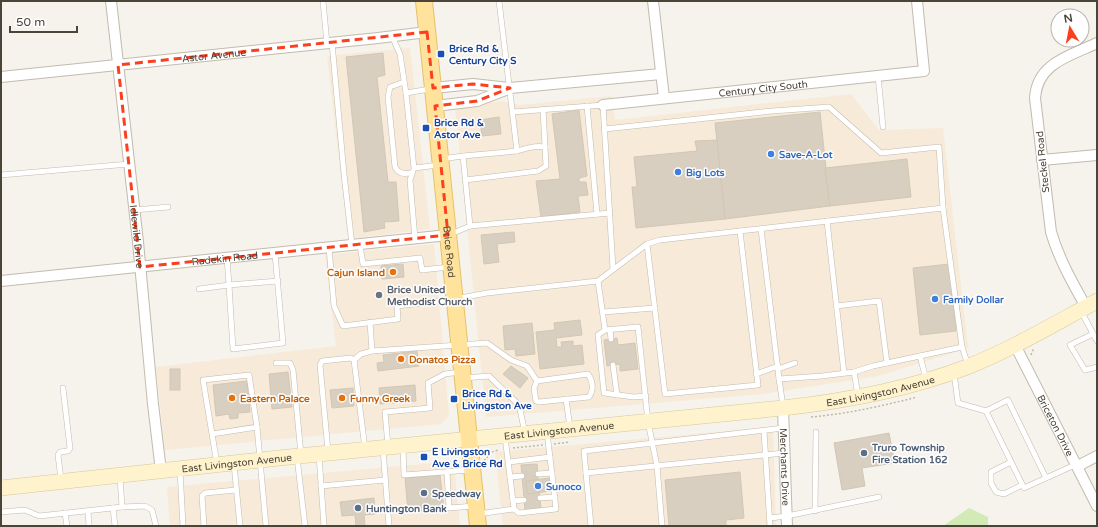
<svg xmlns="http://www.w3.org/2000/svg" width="1098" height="527" font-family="'Varela Round',sans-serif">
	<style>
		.commercial { fill: #f7ead8 }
		.green { fill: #d2eab5 }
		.building { fill: #d8cfc1; stroke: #d3c7b4 }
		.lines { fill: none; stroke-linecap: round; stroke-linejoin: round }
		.service-casing { stroke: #c2bbae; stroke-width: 6 }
		.minor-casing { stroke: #c2bbae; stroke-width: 12 }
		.secondary-casing { stroke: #d6c79b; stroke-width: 16 }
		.primary-casing { stroke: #e6c16a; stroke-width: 18 }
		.path { stroke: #c4b79f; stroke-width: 1.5; stroke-dasharray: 2 2; stroke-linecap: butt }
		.service { stroke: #fff; stroke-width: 5 }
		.minor { stroke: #fff; stroke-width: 10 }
		.secondary { stroke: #fff3cd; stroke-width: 15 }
		.primary { stroke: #ffe39c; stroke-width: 16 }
		.marked { fill: none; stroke: #fc3f1d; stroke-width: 3; stroke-dasharray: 8 5; stroke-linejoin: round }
		.transit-dot { fill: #1a4fb4; stroke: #fff; stroke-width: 1.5 }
		.shop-dot { fill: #3f7fe0; stroke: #fff; stroke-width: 1.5 }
		.food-dot { fill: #e8710a; stroke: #fff; stroke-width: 1.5 }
		.worship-dot { fill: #6b7280; stroke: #fff; stroke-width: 1.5 }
		.service-dot { fill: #5c6f8a; stroke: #fff; stroke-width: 1.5 }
		.labels { text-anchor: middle; stroke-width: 3; stroke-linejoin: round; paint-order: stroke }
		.transit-label { font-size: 10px; font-weight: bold; fill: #164399; stroke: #fff; text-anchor: start }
		.street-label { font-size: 10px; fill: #4b4439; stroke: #fff }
		.shop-label { font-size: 10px; font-weight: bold; fill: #366cbe; stroke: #fff; text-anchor: start }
		.food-label { font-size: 10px; font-weight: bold; fill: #c56008; stroke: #fff; text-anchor: start }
		.worship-label { font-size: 10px; font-weight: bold; fill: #5b616d; stroke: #fff; text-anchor: start }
		.service-label { font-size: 10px; font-weight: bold; fill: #4e5e75; stroke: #fff; text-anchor: start }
	</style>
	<rect width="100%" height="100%" fill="#f6f3ec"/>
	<!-- commercial -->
	<g class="commercial">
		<path d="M410,48L430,229L348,239L327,56Z"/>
		<path d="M851,94L879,130L943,128L967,339L969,348L878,376L763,394L486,417L455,107L500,101L520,105L612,96L615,120Z"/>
		<path d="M434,244L449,416L441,424L165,450L156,367L336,346L325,255Z"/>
		<path d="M773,427L776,526H503L495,452Z"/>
		<path d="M445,462L454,466L460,526H170L167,487Z"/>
	</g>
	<!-- green -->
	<path class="green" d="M969,508L988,517V526H943Z"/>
	<!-- building -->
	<g class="building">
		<path d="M383,53L385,75L377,77L388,182H396L399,221L384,222L385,228L364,232L346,57Z"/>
		<path d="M579,110L587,176L579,178V182H586L588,195L578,196L580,212L541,217L536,181L560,179L552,114Z"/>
		<path d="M820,112L830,206L725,219L715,123Z"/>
		<path d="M499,117L501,134L482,136L480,120Z"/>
		<path d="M717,140L725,219L636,228L632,187H637L634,157L697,151L695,141Z"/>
		<path d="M907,159L911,197L830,206L825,168Z"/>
		<path d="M514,232L515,242L497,244L499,262L484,264L481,235Z"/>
		<path d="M403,264L404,277L382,279L381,266Z"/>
		<path d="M949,264L956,331L920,335L913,268Z"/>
		<path d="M580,320L582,335L556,338L557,347H562L561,342L573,341V346L582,345L584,364L540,369L536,332L555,330L554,323Z"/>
		<path d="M532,323L535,354L516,356L515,349L505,350L503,326Z"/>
		<path d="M617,338L618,345L635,343L638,369L620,371V364L607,366L604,340Z"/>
		<path d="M417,351L419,366L378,371L377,363L384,362L383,355Z"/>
		<path d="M511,366L528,378L520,388L503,374Z"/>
		<rect x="170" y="369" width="10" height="21"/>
		<path d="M288,372L292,407L272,409L269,374Z"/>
		<path d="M247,381L250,412L238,413V418L230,419L229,414L216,416L213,385Z"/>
		<path d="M415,385L416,401L380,404L379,388Z"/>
		<path d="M353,388L354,406L332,408L330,390Z"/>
		<path d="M889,433L895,463L862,468L865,486L842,490L834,443Z"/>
		<path d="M537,464L541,509L525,510L521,465Z"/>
		<path d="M740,472L744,518L726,520V526H669L665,480Z"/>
		<path d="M440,475L444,509L408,512L405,478Z"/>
		<path d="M549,478L550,491L527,494L526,481Z"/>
		<path d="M374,498L375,514L364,515L365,526H356L355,515L342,516L340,502Z"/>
	</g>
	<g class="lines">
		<defs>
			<g id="service">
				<path d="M323,1L327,44"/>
				<path d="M393,36L395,43L400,54L406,93"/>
				<path d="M332,43L344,174L352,245"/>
				<path d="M878,76L883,127"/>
				<path d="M404,82L390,87L388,97L395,167C399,174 403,174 411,173"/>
				<path d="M430,89L406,93L414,168L439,165"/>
				<path d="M587,106L597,214"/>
				<path d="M543,109L545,147"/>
				<path d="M513,112L603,105L613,269"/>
				<path d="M605,129L772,111L829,107L881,153L939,147L943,208"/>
				<path d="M463,156L517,151L499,1"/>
				<path d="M441,159L463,156L470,226"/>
				<path d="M413,171L410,180L415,239"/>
				<path d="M1,175L129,164"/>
				<path d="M465,180L538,171L546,166L545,147C536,145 526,148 517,151"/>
				<path d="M135,210L168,207"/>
				<path d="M827,221L844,373"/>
				<path d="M761,229L779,379"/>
				<path d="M451,234L470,226L610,213"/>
				<path d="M647,244L665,394L758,385L740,231"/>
				<path d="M360,245L363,264L420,258L422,270L449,267"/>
				<path d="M329,248L334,306L343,326L398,319L397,306L455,299L487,293L598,281L647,244L660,240L943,208L962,347L873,366L854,372L858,395"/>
				<path d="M227,258L229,285L278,281"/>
				<path d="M598,281L605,330L638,327L648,422L657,466L662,526"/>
				<path d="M199,289L229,285L233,349L283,343L275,254"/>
				<path d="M836,306L879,301L887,363"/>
				<path d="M1081,311L1097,341"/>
				<path d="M603,312L655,308"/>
				<path d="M370,322L372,351L487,343L511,360L527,366L537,381"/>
				<path d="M605,330L598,335L604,393L634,397L646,396"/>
				<path d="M610,330L611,339"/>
				<path d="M1093,334L1070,345L1085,370L1097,367"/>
				<path d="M962,347L968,365"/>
				<path d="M920,356L926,379"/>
				<path d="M354,360L361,354L372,351"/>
				<path d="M276,363H290L293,370L301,455"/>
				<path d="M613,365L617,395"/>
				<path d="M778,369L795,363"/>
				<path d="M954,373L958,403L986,411L1008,400L1046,478L1077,464"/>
				<path d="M588,374C593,381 594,390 589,397L539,402L536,401L534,388L537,381Z"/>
				<path d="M756,374L778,366"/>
				<path d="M464,378L489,376L519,405L525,433"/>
				<path d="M566,399L570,428"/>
				<path d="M783,406L779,379L822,376L854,372"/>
				<path d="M986,411L1024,488L1046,478"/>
				<path d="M257,427L266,526"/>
				<path d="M764,431L770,526"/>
				<path d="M212,434L257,427L249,375L203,380L217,464"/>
				<path d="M505,437L514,509"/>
				<path d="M388,446L385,412L430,408L428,383L445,374L460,372"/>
				<path d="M403,447L404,475L470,470"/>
				<path d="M383,449L389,526"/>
				<path d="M328,451L320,365L322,361L351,358L354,360L365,449"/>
				<path d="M319,455L324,526"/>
				<path d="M297,457L305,526"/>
				<path d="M509,462L550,457"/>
				<path d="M1011,462L991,472V483L996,492L1004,494L1022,485"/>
				<path d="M234,464L240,526"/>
				<path d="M180,470L183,526"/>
				<path d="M447,472L449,508L474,506"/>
				<path d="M586,473L584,451L784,428"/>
				<path d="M538,474L552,473"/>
				<path d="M120,477L122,507L145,506L152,510L156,526"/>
				<path d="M510,477L522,476"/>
				<path d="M61,480L58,455L60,452L68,451L70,448L63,388"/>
				<path d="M321,486L385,480"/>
				<path d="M540,498L555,497"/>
				<path d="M513,501L524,500"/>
				<path d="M113,508L115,526"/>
				<path d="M88,511L89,526"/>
				<path d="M815,511L816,432"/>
				<path d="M1,512L25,510L39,516L122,507"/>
				<path d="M65,513L67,526"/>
				<path d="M478,514L514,509L519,513L556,509L547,432"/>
				<path d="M770,518L787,516L879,497"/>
				<path d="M204,526L202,496L205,493L236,490"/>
				<path d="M591,526L586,473L784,453"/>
			</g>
			<g id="minor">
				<path id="s1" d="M111,1L138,242L153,404L161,471"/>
				<path d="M653,1L664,98"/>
				<path id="s2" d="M1,77L378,38L427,32"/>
				<path d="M433,88L473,84L510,88L661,74"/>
				<path id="s3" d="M603,105L924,71L917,1"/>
				<path d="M435,106L477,101L508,89"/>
				<path d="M1042,160L1097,155"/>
				<path id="s4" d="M1,281L448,235"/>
				<path d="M1086,307C1072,282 1059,259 1051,232L1035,98C1037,63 1070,56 1097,43"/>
				<path id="s5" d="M1015,345L1097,506"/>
				<path id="s6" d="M783,408L787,526"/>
				<path d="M1078,466L1097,456"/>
			</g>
			<g id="secondary">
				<path id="s7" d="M1,488L279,458L783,408C846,401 907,390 967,367C1012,349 1054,324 1097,301"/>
			</g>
			<g id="primary">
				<path id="s8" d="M424,1L478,526"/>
			</g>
		</defs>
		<!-- service casing -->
		<use href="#service" class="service-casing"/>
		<!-- minor casing -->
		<use href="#minor" class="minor-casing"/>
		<!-- secondary casing -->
		<use href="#secondary" class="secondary-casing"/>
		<!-- primary casing -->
		<use href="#primary" class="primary-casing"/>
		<!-- path -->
		<g class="path">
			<path d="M1031,355L1033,350L1035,349"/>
			<path d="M811,417C847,414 882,406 917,397"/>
			<path d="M554,444L570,442"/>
			<path d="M513,448L543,445"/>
			<path d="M484,460L487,459C488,453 493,451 499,450"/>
		</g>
		<!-- service -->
		<use href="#service" class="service"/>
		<!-- minor -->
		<use href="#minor" class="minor"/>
		<!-- secondary -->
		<use href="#secondary" class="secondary"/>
		<!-- primary -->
		<use href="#primary" class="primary"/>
	</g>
	<!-- marked area -->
	<path class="marked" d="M427,32L433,88L473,84L510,88L477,101L435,106L448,235L140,267L118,65Z"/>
	<!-- markers -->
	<g class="transit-dot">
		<rect x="437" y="50" width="8" height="8" rx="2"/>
		<rect x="422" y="124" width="8" height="8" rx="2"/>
		<rect x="450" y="395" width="8" height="8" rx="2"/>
		<rect x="420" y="453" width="8" height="8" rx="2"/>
	</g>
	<g class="shop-dot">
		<circle cx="771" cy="154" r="4"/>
		<circle cx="678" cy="172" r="4"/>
		<circle cx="935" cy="299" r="4"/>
		<circle cx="538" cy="486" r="4"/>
	</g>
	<g class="food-dot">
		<circle cx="393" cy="272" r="4"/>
		<circle cx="401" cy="359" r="4"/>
		<circle cx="232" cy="398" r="4"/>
		<circle cx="342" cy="398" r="4"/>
	</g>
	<circle class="worship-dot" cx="379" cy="295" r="4"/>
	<g class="service-dot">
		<circle cx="864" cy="453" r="4"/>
		<circle cx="424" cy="493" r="4"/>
		<circle cx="358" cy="508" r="4"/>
	</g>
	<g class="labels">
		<!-- transit labels -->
		<g class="transit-label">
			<text x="449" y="52">Brice Rd &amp;<tspan x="449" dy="12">Century City S</tspan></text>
			<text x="434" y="126">Brice Rd &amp;<tspan x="434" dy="12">Astor Ave</tspan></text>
			<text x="462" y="397">Brice Rd &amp;<tspan x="462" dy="12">Livingston Ave</tspan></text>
			<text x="432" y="455">E Livingston<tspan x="432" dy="12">Ave &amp; Brice Rd</tspan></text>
		</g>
		<!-- street labels -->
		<g class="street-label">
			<text dy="4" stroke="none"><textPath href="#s2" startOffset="214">Astor Avenue</textPath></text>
			<text dy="4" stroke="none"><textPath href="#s3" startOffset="161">Century City South</textPath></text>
			<text transform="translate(1042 162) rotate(-96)" y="4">Steckel Road</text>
			<text dy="4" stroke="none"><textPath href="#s1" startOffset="237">Idlewild Drive</textPath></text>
			<text dy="4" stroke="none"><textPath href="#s8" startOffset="252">Brice Road</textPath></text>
			<text dy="4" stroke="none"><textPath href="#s4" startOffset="225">Radekin Road</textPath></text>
			<text dy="4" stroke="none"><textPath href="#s7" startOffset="885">East Livingston Avenue</textPath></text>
			<text dy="4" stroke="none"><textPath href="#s5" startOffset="90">Briceton Drive</textPath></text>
			<text dy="4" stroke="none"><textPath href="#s7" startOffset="561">East Livingston Avenue</textPath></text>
			<text dy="4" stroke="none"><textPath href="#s7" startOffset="237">East Livingston Avenue</textPath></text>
			<text dy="4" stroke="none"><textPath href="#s6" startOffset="59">Merchants Drive</textPath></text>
		</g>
		<!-- shop labels -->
		<g class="shop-label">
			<text x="779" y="158">Save-A-Lot</text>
			<text x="686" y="176">Big Lots</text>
			<text x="943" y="303">Family Dollar</text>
			<text x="546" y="490">Sunoco</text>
		</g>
		<!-- food labels -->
		<g class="food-label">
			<text x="385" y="276" text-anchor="end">Cajun Island</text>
			<text x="409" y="363">Donatos Pizza</text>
			<text x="240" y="402">Eastern Palace</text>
			<text x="350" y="402">Funny Greek</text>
		</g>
		<!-- worship labels -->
		<g class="worship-label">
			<text x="387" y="293">Brice United<tspan x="387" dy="12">Methodist Church</tspan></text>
		</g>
		<!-- service labels -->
		<g class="service-label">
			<text x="872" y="451">Truro Township<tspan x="872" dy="12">Fire Station 162</tspan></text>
			<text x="432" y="497">Speedway</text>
			<text x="366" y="512">Huntington Bank</text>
		</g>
	</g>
	<!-- border -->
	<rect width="1098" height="527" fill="none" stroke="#4b4439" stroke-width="4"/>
	<!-- north arrow -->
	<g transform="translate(1070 28) rotate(350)"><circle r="19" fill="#ffffff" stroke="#b7b4b0"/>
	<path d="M0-3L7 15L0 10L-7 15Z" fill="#fc3f1d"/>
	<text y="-6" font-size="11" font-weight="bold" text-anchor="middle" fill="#4b4439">N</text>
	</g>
	<!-- scale -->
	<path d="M10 26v6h67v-6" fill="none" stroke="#4b4439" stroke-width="2"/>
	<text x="16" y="26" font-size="12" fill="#4b4439" stroke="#ffffff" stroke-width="3" paint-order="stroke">50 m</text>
</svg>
